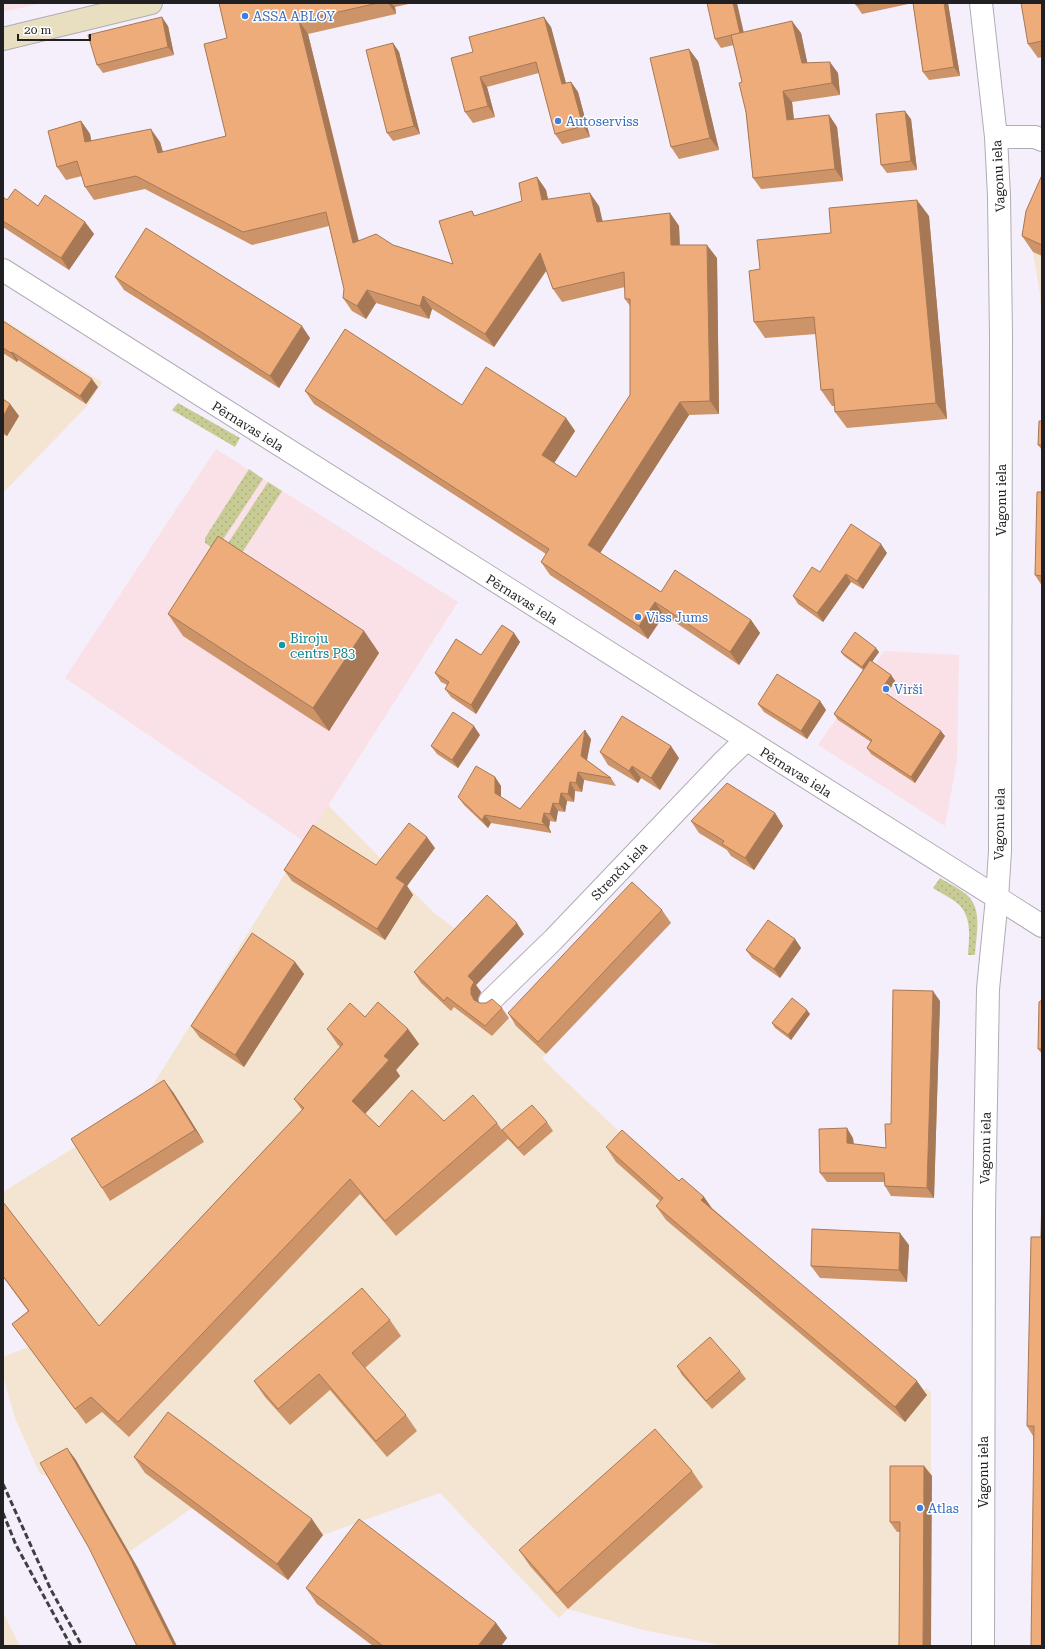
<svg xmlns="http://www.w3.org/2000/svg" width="1045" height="1649" font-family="'Roboto Serif',serif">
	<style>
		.commercial { fill: #fae0e7 }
		.industrial { fill: #f4e5d2 }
		.grass { fill: url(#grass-dots) }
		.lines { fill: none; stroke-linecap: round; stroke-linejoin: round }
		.street-casing { stroke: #b0acb5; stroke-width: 24 }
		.secondary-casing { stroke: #b0acb5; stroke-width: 24 }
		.street { stroke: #fff; stroke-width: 22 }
		.secondary { stroke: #e8dfc1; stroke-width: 22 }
		.rail { stroke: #413f43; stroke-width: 3; stroke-dasharray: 6 3; stroke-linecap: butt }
		.wall { fill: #cd9469 }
		.shaded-wall { fill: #a77855 }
		.building { fill: #eeac7a; stroke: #a77855 }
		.shop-dot { fill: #3f7fe0; stroke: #fff; stroke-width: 1.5 }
		.culture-dot { fill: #0f9aa8; stroke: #fff; stroke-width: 1.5 }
		.labels { text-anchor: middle; stroke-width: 3; stroke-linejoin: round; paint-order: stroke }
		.shop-label { font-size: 13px; fill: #366cbe; stroke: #fff; text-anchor: start }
		.street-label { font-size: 13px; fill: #201f22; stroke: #fff }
		.culture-label { font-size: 13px; fill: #0d838f; stroke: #fff; text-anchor: start }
	</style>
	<defs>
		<pattern id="grass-dots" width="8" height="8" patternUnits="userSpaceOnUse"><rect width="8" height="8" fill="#c8cc94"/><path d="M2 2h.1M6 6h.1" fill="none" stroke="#acaf7f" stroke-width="1.8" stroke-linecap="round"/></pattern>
	</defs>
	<rect width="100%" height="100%" fill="#f4effa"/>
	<!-- commercial -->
	<g class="commercial">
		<path d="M3,3H42L3,12Z"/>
		<path d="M216,449L458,602L305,842L65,678Z"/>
		<path d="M884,651L959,655L957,760L945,826L818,745Z"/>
	</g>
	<!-- industrial -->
	<g class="industrial">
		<path d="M1042,217V325L1040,294L1033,252Z"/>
		<path d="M3,319L102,382L88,405L3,493Z"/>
		<path d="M328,805L434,913L465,936L475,987L546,1054L542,1058L557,1073L624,1136L923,1391L926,1388L931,1392V1646H725L643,1630L568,1609L559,1618L440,1493L323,1535L288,1580L192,1508L129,1552L102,1568L48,1476L40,1474L15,1418L3,1376V1357L28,1347L39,1326L3,1277V1192L139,1107Z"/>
		<path d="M3,1612L20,1646H3Z"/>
	</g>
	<!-- grass -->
	<g class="grass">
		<path d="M178,403L240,438L235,447L172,410Z"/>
		<path d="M249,469L263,479L216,550L205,543V538Z"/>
		<path d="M268,482L282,491L242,553L215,563Z"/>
		<path d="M940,878C948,883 959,888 967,895C983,909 976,936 975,955H968C969,939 972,920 961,907C956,900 940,893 933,888Z"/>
	</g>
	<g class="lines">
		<defs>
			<g id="street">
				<path d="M981,3L996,137L999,196L1001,334L1000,851L997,898L988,989L984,1211L983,1646"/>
				<path d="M996,137H1035L1042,140"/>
				<path d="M3,270C349,489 695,708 1042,926"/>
				<path d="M490,1001L553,940L722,763L746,740"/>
			</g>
			<path id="secondary" d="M3,39L151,3"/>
		</defs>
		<!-- street casing -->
		<use href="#street" class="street-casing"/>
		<!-- secondary casing -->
		<use href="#secondary" class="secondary-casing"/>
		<!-- street -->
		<use href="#street" class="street"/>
		<!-- secondary -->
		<use href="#secondary" class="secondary"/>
		<!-- rail -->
		<g class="rail">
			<path d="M3,1484L51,1590L82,1646"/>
			<path d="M3,1513L16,1545L71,1646"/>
		</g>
	</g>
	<!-- wall -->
	<g class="wall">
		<path d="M219,3H413L395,7L396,14L308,34L359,241L393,245L453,264L472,211L475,216L522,201L537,177L546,190L548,200L599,206L602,222L670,213L679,226L680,245L717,258L719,414L689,415L600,553L661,592L751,620L760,633L739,665L664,615L648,639L550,575L541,562L546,554L314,404L305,391L462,405L566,418L575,431L554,463L576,477L630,395V306L625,299V287L562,302L553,289L547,270L494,347L432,309L429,319L376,303L366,319L352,311L343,298L344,289L329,226L252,245L145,189L94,200L85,187L82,176L66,180L57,167L81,121L90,134L91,141L160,142L163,152L226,136L227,38Z"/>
		<path d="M855,3H948L960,76L929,80L923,72L913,3L862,14L856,5Z"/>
		<path d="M1042,3V57L1038,58L1028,44Z"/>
		<path d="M168,26L174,55L103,73L97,65Z"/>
		<path d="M551,27L566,83L571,82L578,92L590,137L562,144L555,134L539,73L487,87L495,117L473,123L465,112L473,52Z"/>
		<path d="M744,32L801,33L807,63L838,73L840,95L792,102L794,119L829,115L837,127L843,181L761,189L753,178L746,112L742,82L734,45L721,48L715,39Z"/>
		<path d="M393,43L399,52L420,134L393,141L387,133Z"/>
		<path d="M698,61L719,150L679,159L671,147Z"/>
		<path d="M911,119L917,170L887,173L881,165Z"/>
		<path d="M1042,175V256L1033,252L1022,236Z"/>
		<path d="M3,197L7,200L38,206L85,222L94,234L69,270L3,227Z"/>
		<path d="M929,216L947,419L847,428L835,412V406H832L821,390L816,334L765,338L754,322L760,269L831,233Z"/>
		<path d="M115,277L310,338L279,388L124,290Z"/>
		<path d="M3,321L98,387L86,404L18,360L17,362L3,353Z"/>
		<path d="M3,399L10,404L19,416L7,436L3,434Z"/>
		<path d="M1042,421V450L1038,445Z"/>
		<path d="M1042,492V586L1035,575Z"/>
		<path d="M887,553L863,589L851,582L823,622L798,604L793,596L820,572Z"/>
		<path d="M168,614L364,631L379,653L329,731L183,636Z"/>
		<path d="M514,633L520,642L476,714L451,697L445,689L447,685L441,682L435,673L481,655Z"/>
		<path d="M841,652H879L872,662L891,675L895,681L887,694L945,736L915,783L871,754L867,748L871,742L838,720L834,714L863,670L844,656Z"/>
		<path d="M820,701L826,710L807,739L764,712L758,704Z"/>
		<path d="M480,735L458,768L437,754L431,746Z"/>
		<path d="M591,739L587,761L611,778L616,786L584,780L582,792L575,791L574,802L567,801L565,812L558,811L556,822L550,821L549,828L551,832V833L491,823L488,828L464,805L458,797L495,777L501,786V797L520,809Z"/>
		<path d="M600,752L679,758L660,790L641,778L638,783L608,765Z"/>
		<path d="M775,813L783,826L754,870L731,856L727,850L699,833L691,821Z"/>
		<path d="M435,848L407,886L413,895L385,940L292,881L284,870L376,865Z"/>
		<path d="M662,910L671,923L546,1054L516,1026L508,1013Z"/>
		<path d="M524,934L476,985L481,992L478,998V1002L480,1003L502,1008L509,1018L492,1036L454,1007L451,1011L421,983L414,972Z"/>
		<path d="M795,939L801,948L780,978L752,958L746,950Z"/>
		<path d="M295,962L304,974L244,1067L200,1038L191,1026Z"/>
		<path d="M940,1001L934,1198L891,1196L885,1186L884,1182H827L820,1173L853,1138L854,1144L886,1148L891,1124Z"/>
		<path d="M810,1014L791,1040L775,1028L772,1023Z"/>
		<path d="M365,1017L408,1029L419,1044L396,1070L400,1076L365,1114L379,1127L444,1121L497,1123L502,1130L547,1122L553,1131L524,1156L508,1139L396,1236L360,1194L129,1437L102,1412L86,1424L12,1324L28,1311L3,1277V1202L99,1326L302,1110L294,1099L340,1047L338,1045L327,1029Z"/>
		<path d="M1038,1049H1042V1054Z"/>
		<path d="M173,1092L204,1142L110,1201L102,1188Z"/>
		<path d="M606,1147L679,1181L704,1197L712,1208L927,1395L905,1422L666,1220L656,1206L660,1201L616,1162Z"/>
		<path d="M1041,1237L1042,1646L1033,1436L1027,1426Z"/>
		<path d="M909,1245L907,1282L820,1278L811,1266Z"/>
		<path d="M390,1320L401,1336L365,1368L406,1415L417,1431L387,1457L330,1390L290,1425L265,1397L254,1381Z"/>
		<path d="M677,1366L740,1371L746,1379L712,1409L682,1375Z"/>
		<path d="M134,1457L323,1535L288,1580L145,1473Z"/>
		<path d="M924,1466L932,1476L900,1532H897L890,1522Z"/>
		<path d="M692,1471L703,1487L568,1609L530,1566L519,1550Z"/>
		<path d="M306,1588L496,1623L507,1638L501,1646H373L317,1604Z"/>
	</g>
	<!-- shaded-wall -->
	<g class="shaded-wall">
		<path d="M388,3H391L395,7L396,14Z"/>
		<path d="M733,3H737L746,42L740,34Z"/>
		<path d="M944,3H948L960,76L954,67Z"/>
		<path d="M162,17L168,26L174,55L168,47Z"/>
		<path d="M544,17L551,27L569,95L562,84Z"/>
		<path d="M299,21L308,34L362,256L353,243Z"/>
		<path d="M792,21L801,33L810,75L802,63Z"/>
		<path d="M393,43L399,52L420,134L414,126Z"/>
		<path d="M689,49L698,61L719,150L710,138Z"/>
		<path d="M830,62L838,73L840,95L832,83Z"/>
		<path d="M480,77L487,87L495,117L488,106Z"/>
		<path d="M571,82L578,92L590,137L583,126Z"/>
		<path d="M783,91L792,102L795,132L787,120Z"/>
		<path d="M905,111L911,119L917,170L911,161Z"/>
		<path d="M829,115L837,127L843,181L835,169Z"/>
		<path d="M81,121L90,134L94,155L85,142Z"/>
		<path d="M151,129L160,142L167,166L158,153Z"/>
		<path d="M537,177L546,190L551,213L542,200Z"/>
		<path d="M590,193L599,206L606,235L597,222Z"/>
		<path d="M917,200L929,216L947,419L936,403Z"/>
		<path d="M670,213L679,226L680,258L671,245Z"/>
		<path d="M85,222L94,234L69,270L61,258Z"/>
		<path d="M707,245L717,258L719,414L710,401Z"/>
		<path d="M540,253L549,266L494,347L485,334Z"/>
		<path d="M367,290L376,303L366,319L357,306Z"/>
		<path d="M423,296L432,309L429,319L420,306Z"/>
		<path d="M302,326L310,338L279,388L270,376Z"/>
		<path d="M12,352L18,360L17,362L11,353Z"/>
		<path d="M92,379L98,387L86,404L80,396Z"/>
		<path d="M680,402L689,415L597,558L588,545Z"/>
		<path d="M10,404L19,416L7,436L3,431V417Z"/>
		<path d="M566,418L575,431L551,468L542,455Z"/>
		<path d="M881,544L887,553L863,589L857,581Z"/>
		<path d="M846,574L851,582L823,622L817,613Z"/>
		<path d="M655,602L664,615L648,639L639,626Z"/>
		<path d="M751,620L760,633L739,665L730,652Z"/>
		<path d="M364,631L379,653L329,731L313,708Z"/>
		<path d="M514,633L520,642L476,714L471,705Z"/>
		<path d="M876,648L879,652L865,671L862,667Z"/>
		<path d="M891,675L895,681L885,696L881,690Z"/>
		<path d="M820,701L826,710L807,739L801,731Z"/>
		<path d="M474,726L480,735L458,768L452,760Z"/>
		<path d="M585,730L591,739L586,764L581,756Z"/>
		<path d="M941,731L945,736L915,783L911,777Z"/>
		<path d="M671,746L679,758L660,790L651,778Z"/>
		<path d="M632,766L641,778L638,783L629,771Z"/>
		<path d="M578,772L584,780L582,792L576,783Z"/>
		<path d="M495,777L501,786V802L495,793Z"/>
		<path d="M570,782L575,791L574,802L568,794Z"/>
		<path d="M561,793L567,801L565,812L559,804Z"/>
		<path d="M553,803L558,811L556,822L550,814Z"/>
		<path d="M544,813L550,821L549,828L551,832V833L542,822Z"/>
		<path d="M775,813L783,826L754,870L745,858Z"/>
		<path d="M485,815L491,823L488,828L482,820Z"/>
		<path d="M427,837L435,848L407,886L413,895L385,940L377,929L396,878Z"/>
		<path d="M517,923L524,934L476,985L481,992L478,998V1004L474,1000L471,994L468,976Z"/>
		<path d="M795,939L801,948L780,978L774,969Z"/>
		<path d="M295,962L304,974L244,1067L235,1055Z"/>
		<path d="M933,991L940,1001L934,1198L927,1188Z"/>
		<path d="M807,1010L810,1014L791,1040L788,1035Z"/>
		<path d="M408,1029L419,1044L396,1070L400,1076L362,1117L352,1101L384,1056Z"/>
		<path d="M164,1080L173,1092L204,1142L195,1130Z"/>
		<path d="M847,1128L853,1138L854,1153L847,1143Z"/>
		<path d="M704,1197L714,1212L701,1200Z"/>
		<path d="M900,1233L909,1245L907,1282L899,1270Z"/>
		<path d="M917,1381L927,1395L905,1422L895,1407Z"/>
		<path d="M67,1448L76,1460L138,1568L177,1646H174Z"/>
		<path d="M924,1466L932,1476L931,1646H923Z"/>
		<path d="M312,1519L323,1535L288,1580L277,1564Z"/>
		<path d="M496,1623L507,1638L501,1646H478Z"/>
	</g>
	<!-- building -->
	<g class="building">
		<path d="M219,3H378L299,21L353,243L376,234L393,245L453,264L439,221L472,211L474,216L522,201L519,183L537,177L542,200L590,193L597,222L670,213L671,245H707L710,401L680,402L588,545L661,592L675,570L751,620L730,652L655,602L639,626L541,562L549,549L305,391L345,329L462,405L486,367L566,418L542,455L576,477L630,395V299H625L624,272L553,289L540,253L485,334L423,296L420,306L367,290L357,306L343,298L344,289L326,212L243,232L136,176L85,187L77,161L57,167L48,131L81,121L85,142L151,129L158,153L226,136L204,44L227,38Z"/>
		<path d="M707,3H733L740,33L715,39Z"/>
		<path d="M855,3H867L856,5Z"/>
		<path d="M913,3H944L954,67L923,72Z"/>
		<path d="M1021,3H1042V41L1028,44Z"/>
		<path d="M162,17L168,47L97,65L88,35Z"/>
		<path d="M544,17L562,84L571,82L583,126L555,134L536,62L480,77L488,106L465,112L451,58L473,52L469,37Z"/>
		<path d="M792,21L802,63L830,62L832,83L783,91L787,120L829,115L835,169L753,178L746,112L739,83L742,82L731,35Z"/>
		<path d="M393,43L414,126L387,133L366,50Z"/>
		<path d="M689,49L710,138L671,147L650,58Z"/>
		<path d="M905,111L911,161L881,165L876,114Z"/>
		<path d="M1042,175V245L1022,236L1026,211Z"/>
		<path d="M15,189L38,206L45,195L85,222L61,258L3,221V197L7,200Z"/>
		<path d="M917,200L936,403L835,412L833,389L821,390L814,317L754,322L749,271L760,269L757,240L831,233L829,208Z"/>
		<path d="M146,228L302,326L270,376L115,277Z"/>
		<path d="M3,321L92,379L80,396L12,352L11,353L3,348Z"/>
		<path d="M3,399L10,404L3,417Z"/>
		<path d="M1039,421H1042V445H1038Z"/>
		<path d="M1037,492H1042V576L1035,575Z"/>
		<path d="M851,524L881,544L857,581L846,574L817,613L793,596L812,567L820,572Z"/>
		<path d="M218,536L364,631L313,708L168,614Z"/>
		<path d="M502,625L514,633L471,705L445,689L449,682L435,673L456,639L481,655Z"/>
		<path d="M855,632L876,648L862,667L841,652Z"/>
		<path d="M870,660L891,675L881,690L941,731L911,777L867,748L872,740L834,714Z"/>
		<path d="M777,674L820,701L801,731L758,704Z"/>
		<path d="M453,712L474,726L452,760L431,746Z"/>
		<path d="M622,716L671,746L651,778L632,766L629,771L600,752Z"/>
		<path d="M585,730L581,756L611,778L578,772L576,783L570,782L568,794L561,793L559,804L553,803L550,814L544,813L542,822L545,824V825L485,815L482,820L458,797L476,766L495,777V793L520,809Z"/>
		<path d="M727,783L775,813L745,858L722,844L724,841L691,821Z"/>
		<path d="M409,823L427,837L396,878L405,884L377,929L284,870L313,825L376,865Z"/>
		<path d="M632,882L662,910L538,1042L508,1013Z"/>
		<path d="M487,895L517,923L468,976L474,982L471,988V994L474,1000L480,1003H486L492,999L502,1008L485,1026L447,997L444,1001L414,972Z"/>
		<path d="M768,920L795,939L774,969L746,950Z"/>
		<path d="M252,933L295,962L235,1055L191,1026Z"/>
		<path d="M893,990L933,991L927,1188L885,1186L884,1173H820L819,1129L847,1128V1143L886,1148L885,1124H891Z"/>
		<path d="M792,998L807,1010L788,1035L772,1023Z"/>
		<path d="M1042,1000V1049H1038L1039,1002Z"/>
		<path d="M378,1002L408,1029L384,1056L389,1060L352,1101L379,1127L412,1090L444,1121L473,1095L497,1123L385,1221L350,1179L118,1422L91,1397L75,1409L12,1324L29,1311L3,1276V1202L99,1326L304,1108L294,1099L343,1044L327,1029L350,1003L365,1017Z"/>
		<path d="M164,1080L195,1130L102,1188L71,1139Z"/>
		<path d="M532,1105L547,1122L518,1148L502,1130Z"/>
		<path d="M622,1130L679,1181L682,1178L704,1197L701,1200L917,1381L895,1407L656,1206L663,1198L606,1147Z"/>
		<path d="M1042,1195V1646H1031L1034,1426H1027L1031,1237H1041Z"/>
		<path d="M812,1229L900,1233L899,1270L811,1266Z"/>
		<path d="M362,1288L390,1320L352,1353L406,1415L376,1441L319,1374L278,1409L254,1381Z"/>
		<path d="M710,1337L740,1371L706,1401L677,1366Z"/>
		<path d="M168,1412L312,1519L277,1564L134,1457Z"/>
		<path d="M655,1429L692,1471L557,1593L519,1550Z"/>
		<path d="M67,1448L129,1556L174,1646H137L89,1548L40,1463Z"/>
		<path d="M890,1466H924L923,1646H899L900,1522H890Z"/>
		<path d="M359,1519L496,1623L478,1646H383L306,1588Z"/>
	</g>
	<!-- markers -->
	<g class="shop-dot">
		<circle cx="245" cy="16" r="4"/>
		<circle cx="558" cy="121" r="4"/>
		<circle cx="638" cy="617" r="4"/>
		<circle cx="886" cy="689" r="4"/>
		<circle cx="920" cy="1508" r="4"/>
	</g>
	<circle class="culture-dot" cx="282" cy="645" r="4"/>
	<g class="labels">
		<!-- shop labels -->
		<g class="shop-label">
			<text x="253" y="21">ASSA ABLOY</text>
			<text x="566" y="126">Autoserviss</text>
			<text x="646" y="622">Viss Jums</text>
			<text x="894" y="694">Virši</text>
			<text x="928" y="1513">Atlas</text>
		</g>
		<!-- street labels -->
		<g class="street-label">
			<text transform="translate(998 176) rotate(-93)" y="5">Vagonu iela</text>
			<text transform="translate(248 426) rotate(32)" y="5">Pērnavas iela</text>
			<text transform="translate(1001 500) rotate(-90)" y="5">Vagonu iela</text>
			<text transform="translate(522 599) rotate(32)" y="5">Pērnavas iela</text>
			<text transform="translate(796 772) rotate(32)" y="5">Pērnavas iela</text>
			<text transform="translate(999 824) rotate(-89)" y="5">Vagonu iela</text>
			<text transform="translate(619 871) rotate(-46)" y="5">Strenču iela</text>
			<text transform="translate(985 1148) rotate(-89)" y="5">Vagonu iela</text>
			<text transform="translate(983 1472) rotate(-90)" y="5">Vagonu iela</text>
		</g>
		<!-- culture labels -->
		<g class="culture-label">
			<text x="290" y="643">Biroju<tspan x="290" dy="15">centrs P83</tspan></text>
		</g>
	</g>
	<!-- border -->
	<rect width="1045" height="1649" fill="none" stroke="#201f22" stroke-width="8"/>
	<!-- scale -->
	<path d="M18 34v6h72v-6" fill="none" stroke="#201f22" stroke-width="2"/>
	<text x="24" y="34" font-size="12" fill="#201f22" stroke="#ffffff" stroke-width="3" paint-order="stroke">20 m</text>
</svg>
